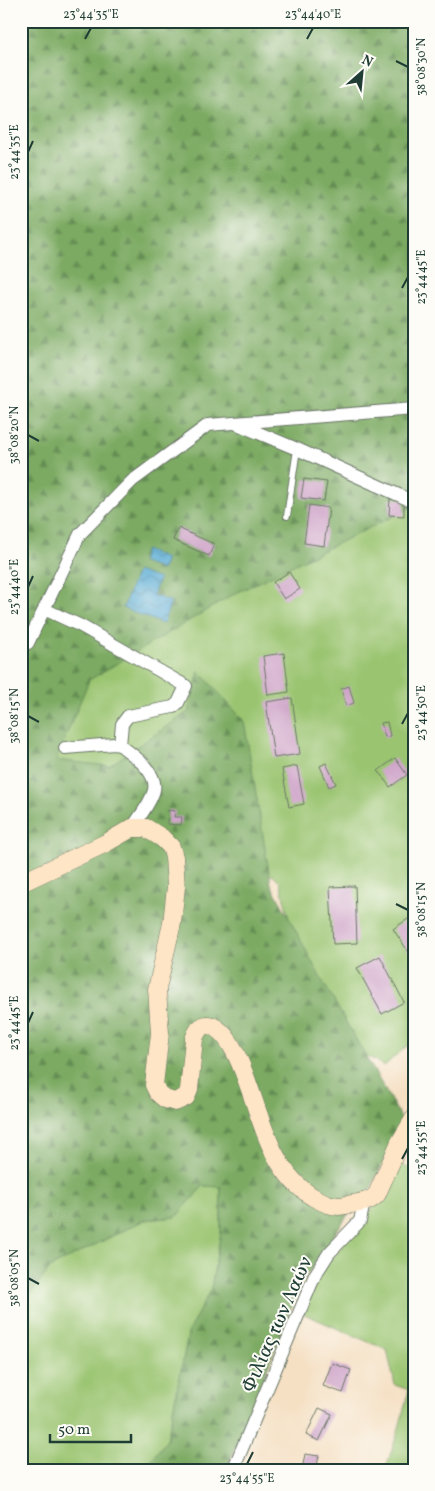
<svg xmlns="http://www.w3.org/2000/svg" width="435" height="1491" font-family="Vollkorn,serif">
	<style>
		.green { fill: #9ac470; stroke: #5c8052 }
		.forest { fill: url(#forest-firs); stroke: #4d744b }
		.water { fill: url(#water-waves); stroke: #3c7484 }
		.building { fill: #cfa5c9 }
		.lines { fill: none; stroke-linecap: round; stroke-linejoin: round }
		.lane-casing { stroke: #6a7666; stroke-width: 8 }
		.street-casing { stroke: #6a7666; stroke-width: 14 }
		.secondary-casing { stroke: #6a7666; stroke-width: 19 }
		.lane { stroke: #fff; stroke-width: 6 }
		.street { stroke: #fff; stroke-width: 12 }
		.secondary { stroke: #fde5c5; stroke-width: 18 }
		.ticks { fill: none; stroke: #1f3d34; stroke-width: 2 }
		.labels { text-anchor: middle; stroke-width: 4; stroke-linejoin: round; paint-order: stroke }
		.street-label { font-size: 20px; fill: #1f3d34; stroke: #fdfcf7 }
		.neatline { fill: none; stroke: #1f3d34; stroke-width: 2 }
		.ticks-label { font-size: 12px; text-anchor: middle; fill: #1f3d34 }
	</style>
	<defs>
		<pattern id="forest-firs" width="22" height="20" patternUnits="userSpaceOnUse" patternTransform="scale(1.25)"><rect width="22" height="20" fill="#7baa62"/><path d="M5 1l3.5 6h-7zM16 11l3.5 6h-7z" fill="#648c52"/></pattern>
		<pattern id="water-waves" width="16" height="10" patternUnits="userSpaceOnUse" patternTransform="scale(1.25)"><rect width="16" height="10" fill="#59abd4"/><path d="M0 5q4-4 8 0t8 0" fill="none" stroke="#498cad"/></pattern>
	</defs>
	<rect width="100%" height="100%" fill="#fdfcf7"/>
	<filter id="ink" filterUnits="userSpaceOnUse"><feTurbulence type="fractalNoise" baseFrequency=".02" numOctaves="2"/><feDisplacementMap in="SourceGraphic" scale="10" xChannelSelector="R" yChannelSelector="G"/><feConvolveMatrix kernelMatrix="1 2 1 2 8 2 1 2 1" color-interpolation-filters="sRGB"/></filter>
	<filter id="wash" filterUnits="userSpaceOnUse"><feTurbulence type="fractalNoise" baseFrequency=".0096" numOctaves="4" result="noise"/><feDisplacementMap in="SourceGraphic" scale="20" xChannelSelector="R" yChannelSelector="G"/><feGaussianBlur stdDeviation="1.12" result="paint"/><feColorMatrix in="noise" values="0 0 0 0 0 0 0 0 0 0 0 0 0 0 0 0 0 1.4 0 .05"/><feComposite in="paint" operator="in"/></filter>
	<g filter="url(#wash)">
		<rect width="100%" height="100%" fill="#f5e0c4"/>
		<!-- green -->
		<g class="green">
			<path d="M21,21H414V1040L384,1066L315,1025L280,882L274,875L258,876L44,789Z"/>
			<path d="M396,1162L414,1171V1470H385L398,1432L409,1390L395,1385L387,1350L302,1313L317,1277L374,1206Z"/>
			<path d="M203,1186H221V1232L211,1289L189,1330L167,1440L143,1470H21V1305L51,1267L144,1220L176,1217Z"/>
		</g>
		<!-- forest -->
		<path class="forest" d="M21,21H414V506L234,594L89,680L56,760L109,766L189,711L199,671L244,721L271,884L319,975L404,1123L369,1191L349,1213L302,1282L226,1470H143L167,1440L189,1330L211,1289L221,1232V1187L203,1186L176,1217L144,1220L51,1267L21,1305Z"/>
		<!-- water -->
		<g class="water">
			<path d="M145,550L166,559L162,570L141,562Z"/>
			<path d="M137,571L159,579L153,595L171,602L163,624L123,608Z"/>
		</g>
		<g id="blocks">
			<!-- building -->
			<g class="building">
				<path d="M304,479L327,482L324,501L301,498Z"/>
				<path d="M390,499H404V516L389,515Z"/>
				<path d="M309,505L329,508L324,546L304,543Z"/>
				<path d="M178,528L214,544L209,556L173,540Z"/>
				<path d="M289,572L300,589L284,599L273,582Z"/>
				<path d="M284,653L289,692L268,695L263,656Z"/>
				<path d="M349,686L354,703L346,706L341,689Z"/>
				<path d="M292,698L300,754L274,758L266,702Z"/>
				<path d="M387,722L390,736L385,737L381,723Z"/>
				<path d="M395,758L407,775L390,787L378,771Z"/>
				<path d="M326,763L336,784L329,787L320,766Z"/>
				<path d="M297,766L304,804L289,807L282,769Z"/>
				<path d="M168,810L175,811L174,817H182L181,825L167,824Z"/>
				<path d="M355,886L357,943L333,944L330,887Z"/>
				<path d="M414,915V960L393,929Z"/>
				<path d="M380,956L404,1002L382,1014L357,968Z"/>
				<path d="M332,1363L351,1370L343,1393L323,1386Z"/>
				<path d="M319,1408L332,1414L319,1441L306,1435Z"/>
				<path d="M305,1454L319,1456L316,1470H302Z"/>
			</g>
		</g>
	</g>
	<g filter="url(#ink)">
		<use href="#blocks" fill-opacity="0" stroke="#6a7666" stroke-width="1"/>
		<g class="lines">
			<defs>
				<path id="lane" d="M287,516L297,449"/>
				<g id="street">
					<path d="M237,424L297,449L414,502"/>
					<path d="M44,609L81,626L186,686L178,703L173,707L128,716L122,724L120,745C133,755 158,772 154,790C151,803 139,817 132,828"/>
					<path d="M28,643L80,534L132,481L208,425L414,409"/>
					<path d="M65,748L114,744L120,745"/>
					<path d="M233,1470L315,1275L329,1253L360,1221L364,1202"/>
				</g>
				<path id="secondary" d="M21,883L106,843L132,828H146L162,838L171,847L174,857L176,887L172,923L157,989L160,1033L154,1085L158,1093L165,1099L175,1102L186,1097L189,1090L194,1039C205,1008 227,1036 235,1052C259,1099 264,1168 313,1197C324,1203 334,1208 346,1205C356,1203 371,1203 377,1194L399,1144L414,1119"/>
			</defs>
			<!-- lane casing -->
			<use href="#lane" class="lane-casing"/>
			<!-- street casing -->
			<use href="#street" class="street-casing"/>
			<!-- secondary casing -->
			<use href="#secondary" class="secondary-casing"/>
			<!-- lane -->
			<use href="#lane" class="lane"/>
			<!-- street -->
			<use href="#street" class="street"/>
			<!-- secondary -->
			<use href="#secondary" class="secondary"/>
		</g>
	</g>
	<!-- ticks -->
	<path class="ticks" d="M85,39L91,28M307,39L313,28M396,61L408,67M28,152L33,141M402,288L408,277M28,435L39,441M28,587L33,576M28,716L39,722M402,724L408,713M396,904L408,910M28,1023L33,1012M402,1159L408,1148M28,1278L39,1284M247,1464L253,1452"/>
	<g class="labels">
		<!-- street labels -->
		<g class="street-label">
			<text transform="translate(276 1324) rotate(-66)" y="7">Φιλίας των Λαών</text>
		</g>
	</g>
	<!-- margin -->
	<rect width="435" height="1491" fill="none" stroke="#fdfcf7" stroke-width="55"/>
	<!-- north arrow -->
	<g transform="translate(362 72) rotate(27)" stroke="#fdfcf7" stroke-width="4" paint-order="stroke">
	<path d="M0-4L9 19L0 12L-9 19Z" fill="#1f3d34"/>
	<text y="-8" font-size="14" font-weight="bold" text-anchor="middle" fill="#1f3d34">N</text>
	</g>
	<!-- scale -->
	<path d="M50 1434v8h81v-8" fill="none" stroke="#1f3d34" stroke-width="2.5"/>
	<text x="58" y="1434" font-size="15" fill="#1f3d34" stroke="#fdfcf7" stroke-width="4" paint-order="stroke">50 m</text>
	<rect x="28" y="28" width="380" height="1436" class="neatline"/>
	<g class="ticks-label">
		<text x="91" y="18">23°44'35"E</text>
		<text x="313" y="18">23°44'40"E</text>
		<text transform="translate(421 67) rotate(-90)" y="4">38°08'30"N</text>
		<text transform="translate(14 152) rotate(-90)" y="4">23°44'35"E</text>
		<text transform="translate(421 277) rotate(-90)" y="4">23°44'45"E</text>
		<text transform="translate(14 435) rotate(-90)" y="4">38°08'20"N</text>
		<text transform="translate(14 587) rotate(-90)" y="4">23°44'40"E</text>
		<text transform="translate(421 713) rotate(-90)" y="4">23°44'50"E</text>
		<text transform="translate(14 716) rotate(-90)" y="4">38°08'15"N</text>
		<text transform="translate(421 910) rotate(-90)" y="4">38°08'15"N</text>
		<text transform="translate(14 1023) rotate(-90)" y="4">23°44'45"E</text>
		<text transform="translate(421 1148) rotate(-90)" y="4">23°44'55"E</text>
		<text transform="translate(14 1278) rotate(-90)" y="4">38°08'05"N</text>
		<text x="247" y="1482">23°44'55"E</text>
	</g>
</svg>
